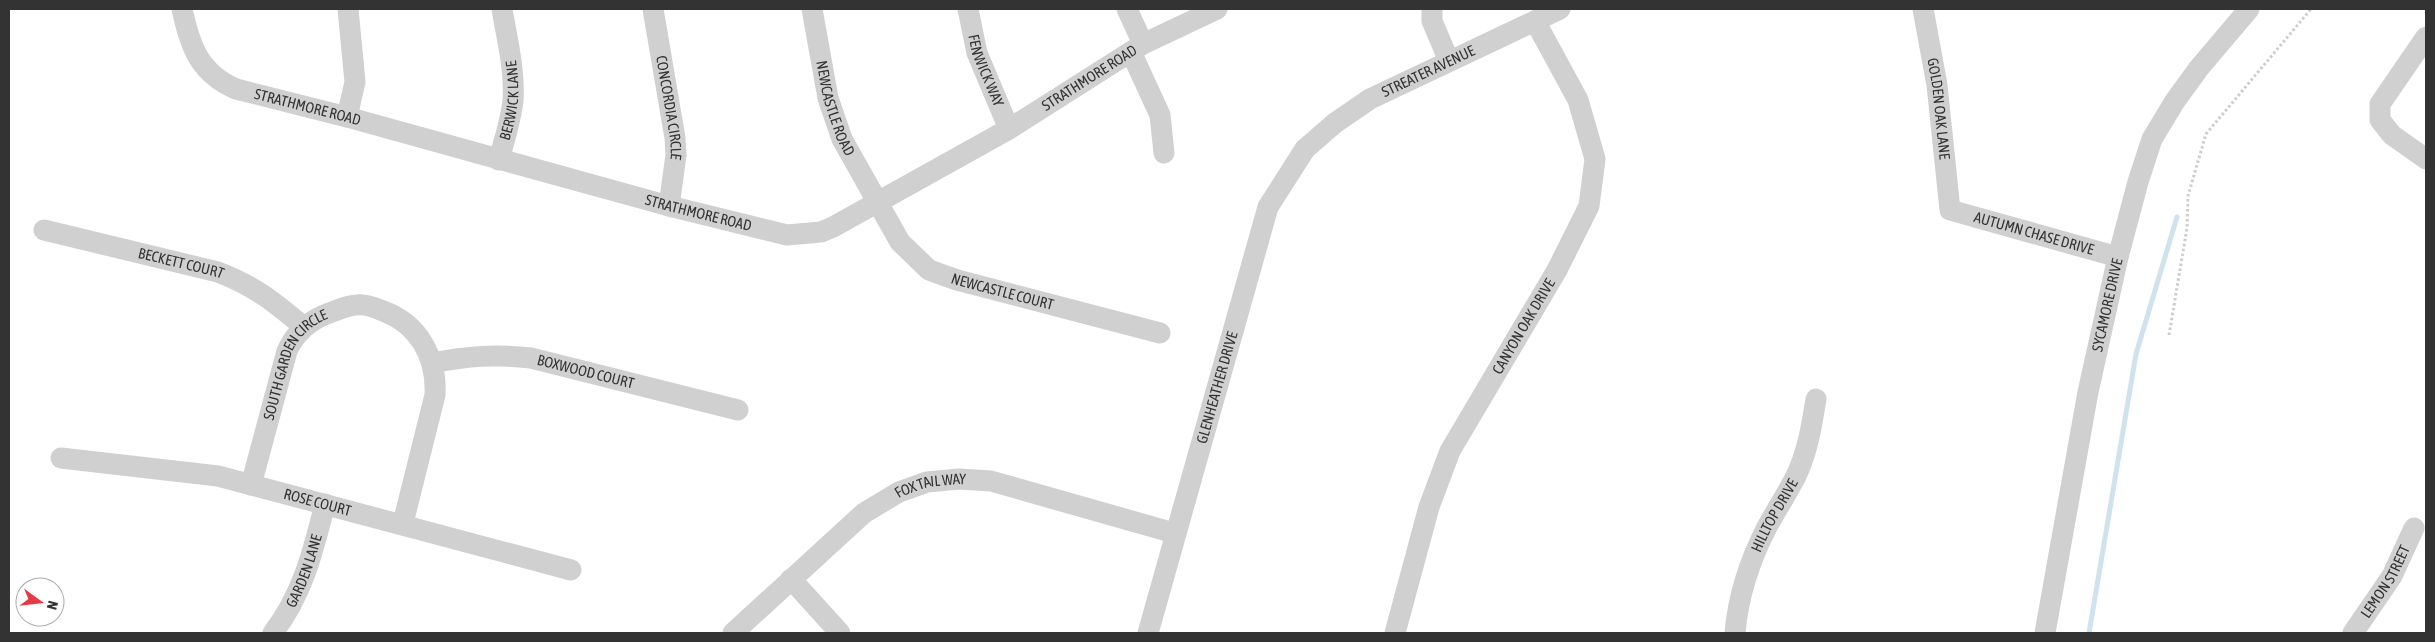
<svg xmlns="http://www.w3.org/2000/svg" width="2435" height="642" font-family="'Asap Condensed',sans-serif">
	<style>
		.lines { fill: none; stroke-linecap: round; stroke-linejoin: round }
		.stream { stroke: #cfe2ee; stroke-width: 5 }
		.path { stroke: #cdcdcd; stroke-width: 3; stroke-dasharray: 2.5 2.5; stroke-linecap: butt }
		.minor { stroke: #d0d0d0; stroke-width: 21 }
		.labels { text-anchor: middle; stroke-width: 5; stroke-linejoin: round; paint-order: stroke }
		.street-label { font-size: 15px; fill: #333; stroke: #fff }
	</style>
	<rect width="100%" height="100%" fill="#fff"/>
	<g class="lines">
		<!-- stream -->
		<path class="stream" d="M2089,633L2136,354L2177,217"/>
		<!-- path -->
		<path class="path" d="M2169,335L2187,228L2188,196L2206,134L2311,9"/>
		<!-- minor -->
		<g class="minor">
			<path id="s1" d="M182,9C190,46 199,73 236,89L347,117L669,206L787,235L821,232L833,227L1009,129L1143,44L1217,9"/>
			<path id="s2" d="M653,9L675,138L676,155L669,206"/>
			<path id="s3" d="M812,9L828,98L842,139L900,242L929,270L957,280L1160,333"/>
			<path id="s4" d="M968,9L977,53L1009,129"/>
			<path d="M1127,9L1143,44"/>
			<path d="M1432,9V21L1449,61"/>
			<path id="s5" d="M1923,9L1937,85L1950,210L2118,257"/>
			<path d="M2426,37L2380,104V120L2392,135L2426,159"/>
			<path d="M1131,52L1160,115L1164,153"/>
			<path d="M347,117L355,82L348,9"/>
			<path id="s6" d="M499,160C504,140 511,121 513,100C515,70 507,39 502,9"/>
			<path id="s7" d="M44,230L218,272C256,287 273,301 304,327"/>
			<path id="s8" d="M432,363C468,356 495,354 531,358L738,410"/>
			<path id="s9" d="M61,458L218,476L571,570"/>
			<path id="s10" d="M251,485L287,351C296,331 311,319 332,312C340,309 349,305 357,305C365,304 376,308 383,311C419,324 437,358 435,395L403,523"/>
			<path d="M791,579L840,633"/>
			<path id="s11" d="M273,633C303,593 313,552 325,504"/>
			<path id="s12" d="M733,633L864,513L899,492L927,482L959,479L991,481L1174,533"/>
			<path id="s13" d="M1148,633L1268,207L1305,149L1335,123L1370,99L1560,9"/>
			<path id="s14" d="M1395,633L1429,507L1450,451L1557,270L1589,206L1595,159L1578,100L1535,21"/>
			<path id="s15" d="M1735,633C1738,597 1750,560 1767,527C1777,509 1788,492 1797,474C1808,450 1812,424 1816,399"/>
			<path id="s16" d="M2045,633L2088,392L2118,257L2138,182L2152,139L2175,101L2199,68L2249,9"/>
			<path id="s17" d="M2353,633L2392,576L2414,528"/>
		</g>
	</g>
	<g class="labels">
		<!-- street labels -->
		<g class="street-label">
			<text dy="5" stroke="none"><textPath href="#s4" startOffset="64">FENWICK WAY</textPath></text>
			<text dy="5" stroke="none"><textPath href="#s13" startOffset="658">STREATER AVENUE</textPath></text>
			<text dy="5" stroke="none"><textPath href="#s1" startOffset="1015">STRATHMORE ROAD</textPath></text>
			<text dy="5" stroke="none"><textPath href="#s6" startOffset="61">BERWICK LANE</textPath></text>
			<text dy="5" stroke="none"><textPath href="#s1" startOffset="175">STRATHMORE ROAD</textPath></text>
			<text dy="5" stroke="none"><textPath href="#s2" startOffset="100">CONCORDIA CIRCLE</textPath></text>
			<text dy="5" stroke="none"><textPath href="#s3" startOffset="102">NEWCASTLE ROAD</textPath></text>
			<text dy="5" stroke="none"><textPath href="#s5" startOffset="101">GOLDEN OAK LANE</textPath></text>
			<text dy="5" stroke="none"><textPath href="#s1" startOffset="580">STRATHMORE ROAD</textPath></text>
			<text dy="5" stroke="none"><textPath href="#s5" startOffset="290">AUTUMN CHASE DRIVE</textPath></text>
			<text dy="5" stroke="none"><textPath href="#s7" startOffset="141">BECKETT COURT</textPath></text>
			<text dy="5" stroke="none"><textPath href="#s3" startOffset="369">NEWCASTLE COURT</textPath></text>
			<text dy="5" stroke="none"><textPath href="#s16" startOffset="334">SYCAMORE DRIVE</textPath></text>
			<text dy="5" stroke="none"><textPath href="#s14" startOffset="335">CANYON OAK DRIVE</textPath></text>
			<text dy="5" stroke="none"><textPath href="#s10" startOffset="131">SOUTH GARDEN CIRCLE</textPath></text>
			<text dy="5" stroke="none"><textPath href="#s8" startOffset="156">BOXWOOD COURT</textPath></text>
			<text dy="5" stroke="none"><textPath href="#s13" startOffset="255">GLENHEATHER DRIVE</textPath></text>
			<text dy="5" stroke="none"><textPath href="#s12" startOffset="251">FOX TAIL WAY</textPath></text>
			<text dy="5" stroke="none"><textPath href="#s9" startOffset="261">ROSE COURT</textPath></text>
			<text dy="5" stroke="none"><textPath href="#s15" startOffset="125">HILLTOP DRIVE</textPath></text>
			<text dy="5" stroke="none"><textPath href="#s11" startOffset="70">GARDEN LANE</textPath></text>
			<text dy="5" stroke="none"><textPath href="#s17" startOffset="61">LEMON STREET</textPath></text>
		</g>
	</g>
	<!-- border -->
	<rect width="2435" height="642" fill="none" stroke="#333333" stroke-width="20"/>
	<!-- north arrow -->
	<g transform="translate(40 602) rotate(105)"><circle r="24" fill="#ffffff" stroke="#adadad"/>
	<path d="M0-4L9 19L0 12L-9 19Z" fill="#e63946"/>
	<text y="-8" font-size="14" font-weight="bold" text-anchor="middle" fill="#333333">N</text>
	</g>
</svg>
